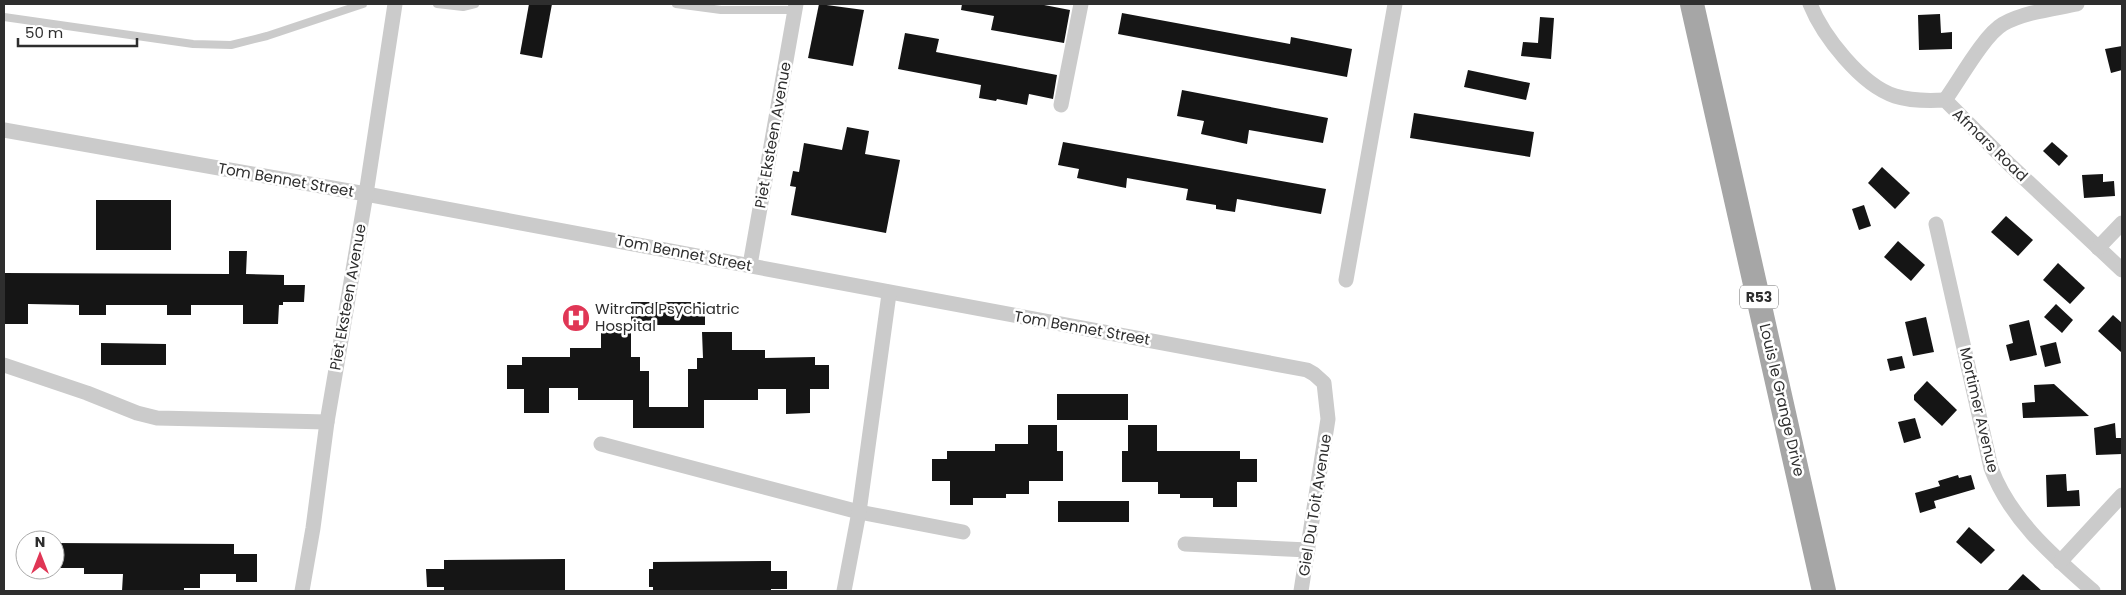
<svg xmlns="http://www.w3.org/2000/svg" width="2126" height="595" font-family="Poppins,sans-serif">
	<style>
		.building { fill: #151515 }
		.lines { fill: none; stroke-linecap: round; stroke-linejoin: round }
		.service { stroke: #cbcbcb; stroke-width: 8 }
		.minor { stroke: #cbcbcb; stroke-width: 15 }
		.primary { stroke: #a6a6a6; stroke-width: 24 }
		.labels { text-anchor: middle; stroke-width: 5; stroke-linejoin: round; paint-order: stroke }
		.shield { fill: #fff; stroke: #6d6d6d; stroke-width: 1 }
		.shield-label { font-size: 14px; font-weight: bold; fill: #2e2e2e }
		.street-label { font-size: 15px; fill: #2e2e2e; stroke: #fff }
		.poi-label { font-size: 15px; fill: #2e2e2e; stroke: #fff; text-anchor: start }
	</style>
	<rect width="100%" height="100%" fill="#fff"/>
	<!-- building -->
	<g class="building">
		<path d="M529,4H552L542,58L520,54Z"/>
		<path d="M819,4L864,10L853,66L808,58Z"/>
		<path d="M962,4H1039L1070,10L1064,43L991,30L994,16L961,10Z"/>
		<path d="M1122,13L1290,44L1291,37L1352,49L1347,77L1118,34Z"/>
		<path d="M1940,14L1941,33L1952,32V49L1919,50L1918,15Z"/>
		<path d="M1540,17L1554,18L1551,59L1521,56L1523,42L1538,43Z"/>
		<path d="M905,33L939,39L936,52L1057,75L1053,99L1029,94L1027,105L997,99L996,101L979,98L981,85L898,69Z"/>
		<path d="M2122,46V70L2111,73L2105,49Z"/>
		<path d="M1468,70L1530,83L1526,100L1464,87Z"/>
		<path d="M1182,90L1328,118L1323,143L1249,130L1247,144L1201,134L1204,121L1177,116Z"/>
		<path d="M1414,113L1534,132L1530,157L1410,138Z"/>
		<path d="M847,127L869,131L865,154L900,160L886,233L791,215L796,187L790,186L793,171L799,172L804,143L842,150Z"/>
		<path d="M1063,142L1326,189L1321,214L1237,199L1235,212L1216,209V205L1186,200L1188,189L1127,178L1126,188L1077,178L1079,169L1058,165Z"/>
		<path d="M2052,142L2068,156L2059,166L2043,151Z"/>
		<path d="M1882,167L1910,193L1895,209L1868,183Z"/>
		<path d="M2103,174V182L2114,181L2115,196L2084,198L2082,175Z"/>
		<rect x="96" y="200" width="75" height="50"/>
		<path d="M1864,205L1871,226L1859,230L1852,209Z"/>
		<path d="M2006,216L2033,240L2018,256L1991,232Z"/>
		<path d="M1898,241L1925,265L1911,281L1884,257Z"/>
		<path d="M229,251H247L246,274L284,275V285H305L304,302H283V305H279L278,324H243V305H191V315H167V305H106V315H79V305L28,304V324H4V273L229,274Z"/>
		<path d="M2058,263L2085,288L2070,304L2043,280Z"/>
		<rect x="631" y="302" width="74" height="23"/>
		<path d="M2056,304L2073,320L2062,333L2044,317Z"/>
		<path d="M2113,315L2122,323V353L2098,331Z"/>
		<path d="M1926,317L1934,352L1913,356L1905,322Z"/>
		<path d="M2029,320L2037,355L2010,361L2006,345L2013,343L2009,325Z"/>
		<path d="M601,331H631V357H640V371H649V407H688V369H697V358H703L702,332H732V350H765V358L815,357V365H829V389H810V413L786,414V389H758V400H704V428H633V400H578V388H549V413H524V389H507V365H522V357H570V348H601Z"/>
		<path d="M2056,342L2061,363L2045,367L2040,346Z"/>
		<path d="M101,343L166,344V365H101Z"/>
		<path d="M1902,356L1905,368L1890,371L1887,359Z"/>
		<path d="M1927,381L1957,410L1942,426L1914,400V395Z"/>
		<path d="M2054,384L2089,416L2023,418L2022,403L2035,402L2034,385Z"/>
		<rect x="1057" y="394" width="71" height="26"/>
		<path d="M1915,418L1921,438L1904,443L1898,422Z"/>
		<path d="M2115,423L2116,438H2122V454L2096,455L2094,428Z"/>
		<path d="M1028,425H1057V451H1063V481H1029V494H1006V498H973V505H950V481H932V459H947V451H995V444H1028Z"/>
		<path d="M1128,425H1157V451H1240V459H1257V482H1237V507H1213V498H1180V494H1158V482H1122V451H1128Z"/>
		<path d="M2066,474L2067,491L2079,490L2080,506L2047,507L2046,475Z"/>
		<path d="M1958,475L1959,478L1971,475L1975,489L1934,501L1936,508L1920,513L1915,493L1940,486L1938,481Z"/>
		<rect x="1058" y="501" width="71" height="21"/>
		<path d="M1969,527L1995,550L1981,564L1956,542Z"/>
		<path d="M55,543L234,544V554H257V582H236V574H200V588H184V591H122L123,574H84V568H55Z"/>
		<path d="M565,559V591H444V587H427L426,569H444V560Z"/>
		<path d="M771,561V571H787V589H771V591H653V587H649V569H653V562Z"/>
		<path d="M2023,574L2042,591H2007Z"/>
	</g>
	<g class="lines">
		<!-- service -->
		<g class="service">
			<path d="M437,4L463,7L475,4"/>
			<path d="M676,4L721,10H795"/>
			<path d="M4,17L193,44L231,45L267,36L363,4"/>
		</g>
		<!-- minor -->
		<g class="minor">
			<path d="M1810,4C1823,36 1861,85 1895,96C1911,101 1929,101 1945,100L2010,165L2122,270"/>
			<path d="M1945,100C1959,81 1984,35 2003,24C2025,12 2053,9 2077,4"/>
			<path d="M1061,105L1081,4"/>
			<path d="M4,130L366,194L1307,370L1314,374L1324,383L1328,419L1301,591"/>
			<path d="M1936,224L1991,468C2010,519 2052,555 2093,591"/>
			<path d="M2098,248L2122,223"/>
			<path d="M750,265L796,4"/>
			<path d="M1346,280L1395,4"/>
			<path d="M4,365L87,393L137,413L157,418L327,422"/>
			<path d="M601,444L859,512L963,532"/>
			<path d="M1185,544L1308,550"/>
			<path d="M2060,562L2122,495"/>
			<path d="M302,591L313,528L327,422L366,194L395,4"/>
			<path d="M844,591L859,512L889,294"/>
		</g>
		<!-- primary -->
		<path class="primary" d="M1692,4L1824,591"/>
	</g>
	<!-- icons -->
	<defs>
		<symbol id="hospital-disc" viewBox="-11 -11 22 22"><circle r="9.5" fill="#e03655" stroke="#fff"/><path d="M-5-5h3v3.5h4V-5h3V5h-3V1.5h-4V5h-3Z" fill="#fff"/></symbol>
	</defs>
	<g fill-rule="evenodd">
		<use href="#hospital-disc" x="560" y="302" width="32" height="32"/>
	</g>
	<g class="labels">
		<!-- shield labels -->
		<rect class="shield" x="1740" y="285.5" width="38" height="23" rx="4"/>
		<g class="shield-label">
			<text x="1759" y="302">R53</text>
		</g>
		<!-- street labels -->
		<g class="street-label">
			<text transform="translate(773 135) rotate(-80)" y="5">Piet Eksteen Avenue</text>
			<text transform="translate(1990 145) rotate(44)" y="5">Afmars Road</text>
			<text transform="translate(286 180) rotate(10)" y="5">Tom Bennet Street</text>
			<text transform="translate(684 253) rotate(11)" y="5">Tom Bennet Street</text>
			<text transform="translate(348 297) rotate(-80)" y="5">Piet Eksteen Avenue</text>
			<text transform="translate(1082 328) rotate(10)" y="5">Tom Bennet Street</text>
			<text transform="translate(1782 400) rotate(77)" y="5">Louis le Grange Drive</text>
			<text transform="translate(1979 410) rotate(77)" y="5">Mortimer Avenue</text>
			<text transform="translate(1315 505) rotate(-81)" y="5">Giel Du Toit Avenue</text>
		</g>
		<!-- poi labels -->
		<g class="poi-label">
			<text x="595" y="314">Witrand Psychiatric<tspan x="595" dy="17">Hospital</tspan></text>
		</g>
	</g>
	<!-- border -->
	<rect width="2126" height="595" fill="none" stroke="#2e2e2e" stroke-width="10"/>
	<!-- north arrow -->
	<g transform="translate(40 555)"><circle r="24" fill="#ffffff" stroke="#ababab"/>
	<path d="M0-4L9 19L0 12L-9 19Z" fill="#e03655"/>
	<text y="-8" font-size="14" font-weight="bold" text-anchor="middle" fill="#2e2e2e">N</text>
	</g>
	<!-- scale -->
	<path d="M18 38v8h119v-8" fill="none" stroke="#2e2e2e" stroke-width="2.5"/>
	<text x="25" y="38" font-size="15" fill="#2e2e2e" stroke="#ffffff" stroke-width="4" paint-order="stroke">50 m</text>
</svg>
